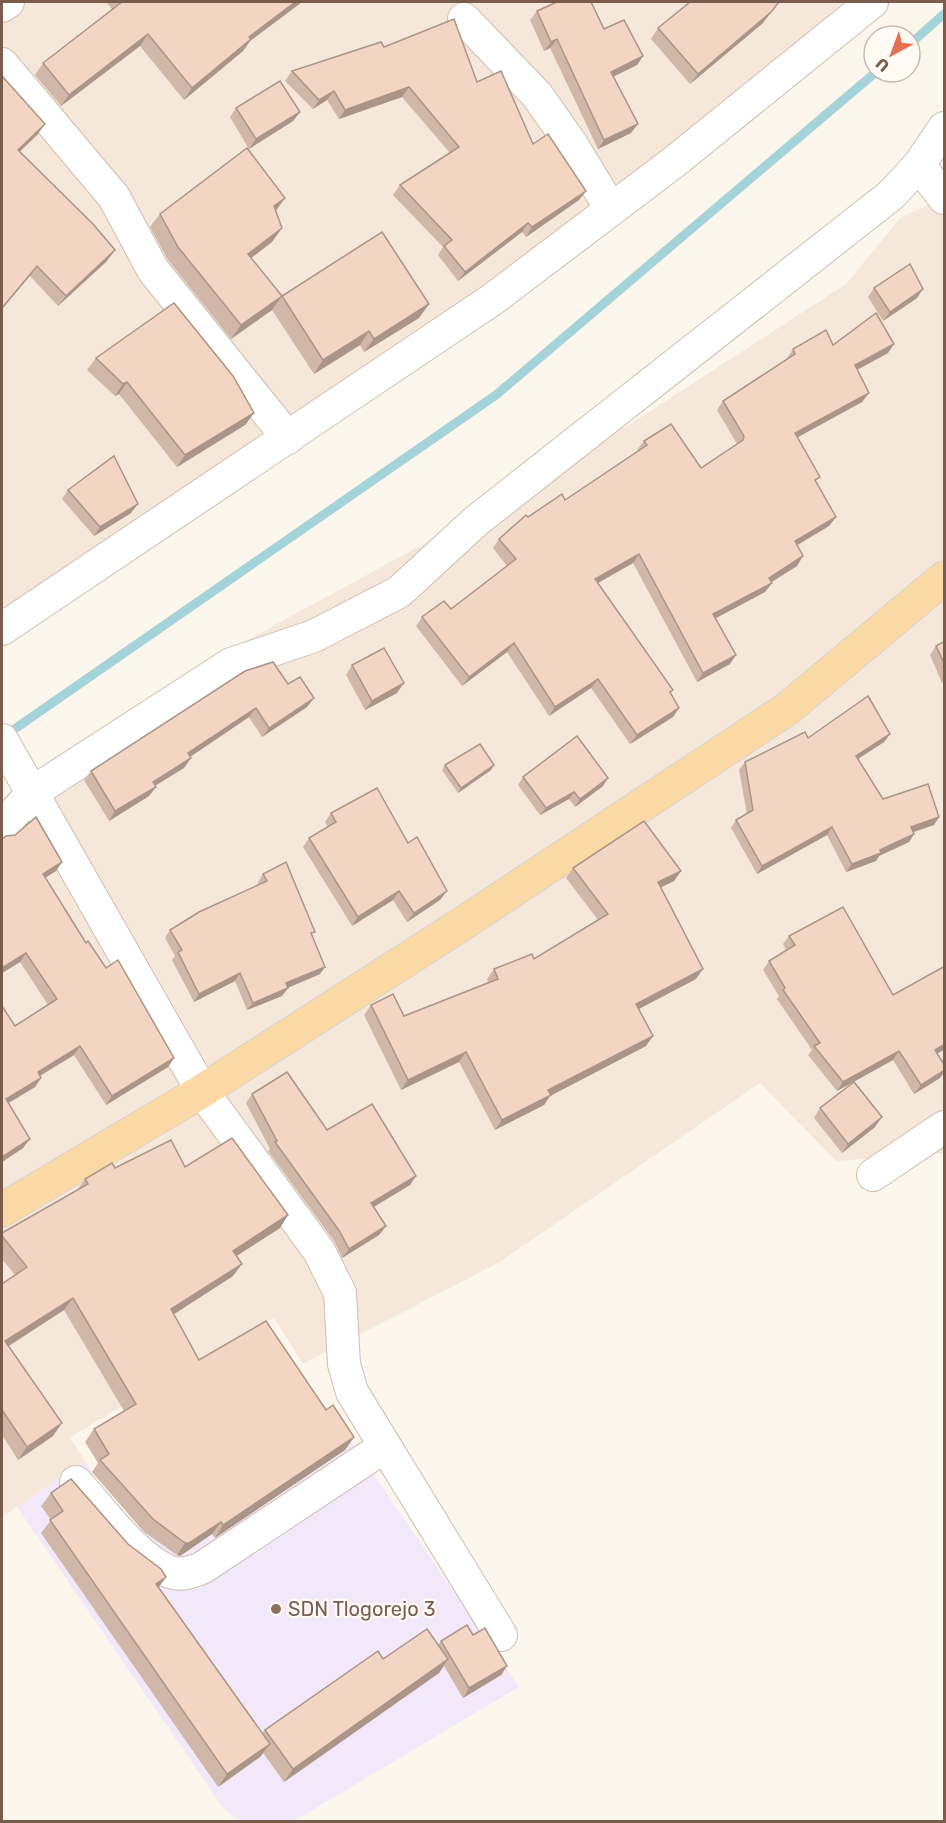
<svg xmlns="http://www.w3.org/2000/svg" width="946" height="1823" font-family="Rubik,sans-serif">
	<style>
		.residential { fill: #f5e8da }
		.education { fill: #f3e8fa }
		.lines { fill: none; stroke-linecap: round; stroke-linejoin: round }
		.stream { stroke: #a5d3da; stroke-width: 9 }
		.minor-casing { stroke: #d1beb0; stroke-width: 34 }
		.major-casing { stroke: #dad1cd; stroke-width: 35 }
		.minor { stroke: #fff; stroke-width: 32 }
		.major { stroke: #fbd9a5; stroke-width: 33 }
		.wall { fill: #d1b7a8 }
		.shaded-wall { fill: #aa9588 }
		.building { fill: #f3d5c3; stroke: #aa9588; stroke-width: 1.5 }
		.education-dot { fill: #8d6e63; stroke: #fffaf3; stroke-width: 2 }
		.labels { text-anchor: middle; stroke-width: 4.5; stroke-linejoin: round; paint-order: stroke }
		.education-label { font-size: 20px; fill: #785e54; stroke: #fffaf3; text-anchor: start }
	</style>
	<rect width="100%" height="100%" fill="#fdf6ec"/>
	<!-- residential -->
	<g class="residential">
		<path d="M2,2H843L605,221L2,649Z"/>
		<path d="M944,198V1153L836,1161L760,1083L498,1263L303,1364L274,1318L70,1437L85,1461L2,1517V801L192,670L556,472L846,284L901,217Z"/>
	</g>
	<!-- education -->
	<path class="education" d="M326,1405L519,1687L294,1821H239L223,1808L17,1507L85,1461L129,1530Z"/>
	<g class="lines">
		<!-- stream -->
		<g class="stream">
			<path d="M910,44L944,14"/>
			<path d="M3,737L496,395L876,72"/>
		</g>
		<defs>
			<g id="minor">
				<path d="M2,6L8,2"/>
				<path d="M464,19L537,95L572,145L611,209"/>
				<path d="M2,64L114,197L153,270L288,438"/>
				<path d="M919,165L944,128"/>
				<path d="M2,629L493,299L674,162L872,2"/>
				<path d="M2,740L202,1091L319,1251L340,1293L344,1364L352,1392L501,1635"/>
				<path d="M2,827L33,792L231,664L314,636L399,592L476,521L891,195L919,165L944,198"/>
				<path d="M873,1175L944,1127"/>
				<path d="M76,1482C102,1510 135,1558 170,1572C181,1576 192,1572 202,1568L384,1447"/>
			</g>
			<path id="major" d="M2,1210L202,1091L462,924L787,709L944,578"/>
		</defs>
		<!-- minor casing -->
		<use href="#minor" class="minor-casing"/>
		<!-- major casing -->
		<use href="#major" class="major-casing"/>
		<!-- minor -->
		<use href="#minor" class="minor"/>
		<!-- major -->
		<use href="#major" class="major"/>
	</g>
	<!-- wall -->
	<g class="wall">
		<path d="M106,2H302L250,41L243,51L184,100L140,46L61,106L35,75L43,63L112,9Z"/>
		<path d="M537,11L604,29L643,56L637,65L613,77L631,133L598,149L550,48L544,51L530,20Z"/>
		<path d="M763,23L690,84L651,39L658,28Z"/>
		<path d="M384,47L477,82L533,144L586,191L579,200L526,237L522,232L458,281L438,255L443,247L393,195L400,185L450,153L402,97L339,119L327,100L313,109L285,81L292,71Z"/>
		<path d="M2,76L38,134L20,151L107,261L58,306L30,276Z"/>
		<path d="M236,108L300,112L293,121L249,149L230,117Z"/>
		<path d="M285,198L276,211L272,242L251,258L282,296L419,318L364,352L360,345L314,374L272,310L231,339L168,260L150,227L160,214Z"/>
		<path d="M874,288L917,298L883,321L868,297Z"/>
		<path d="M833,345L888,353L857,370L869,393L862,402L798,437L816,483L836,517L829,526L797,545V566L771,582L772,583L765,592L715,618L730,664L697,682L633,563L598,583L679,708L673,717L630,744L591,688L549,716L507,652L462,686L416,626L422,617L451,609L507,566L493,548L499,539L528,517L565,500L638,451L637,450L644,441L701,468L737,444L717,410L723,401L787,359V358L793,349Z"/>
		<path d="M96,358L254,413L245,425L177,467L119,394L115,396L87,370Z"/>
		<path d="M68,490L131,513L94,536L62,499Z"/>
		<path d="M945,641V682L942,683L930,655L936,646Z"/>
		<path d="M352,665L397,693L365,710L346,675Z"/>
		<path d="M288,684L314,698L307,707L262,737L249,717L190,757L191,758L184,768L155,786L156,787L149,796L109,821L84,780L91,771Z"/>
		<path d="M890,734L884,742L858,759L883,799L939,817L934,825L913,832L914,834L909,842L879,856L876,861L846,872L827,835L757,874L731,828L736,820L747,814L739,770L745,762L808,738Z"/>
		<path d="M445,765L491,770L458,793L442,770Z"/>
		<path d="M523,777L603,786L575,807L569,799L540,815L518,785Z"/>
		<path d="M331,813L440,900L407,922L393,900L352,926L303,847L309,838L328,827L325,822Z"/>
		<path d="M2,839L62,862L56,871L45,877L86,943L106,968L174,1058L168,1067L106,1105L74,1055L40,1076L41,1078L35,1087L8,1103L23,1148L2,1162V1006L15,1026L48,1005L20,962L2,973Z"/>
		<path d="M573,868L681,871L674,881L660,888L696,979L639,1009L646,1046L550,1096L544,1105L495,1130L459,1062L401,1090L364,1015L371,1005L404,1016L488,982L487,979L494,969L534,959L598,920L566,878Z"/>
		<path d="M263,874L312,935L320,974L288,988L282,996L247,1010L235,981L194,1002L172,960L175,956L165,938L170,930L259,885L258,882Z"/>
		<path d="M789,936L893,995L945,966V1049L937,1054L945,1066V1072L940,1078L914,1094L893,1060L837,1091L808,1055L812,1050L777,999L779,996L763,970L769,961L786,950L783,944Z"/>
		<path d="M252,1094L327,1130L416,1176L410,1185L374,1207L386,1226L379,1235L342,1258L334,1241L268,1151L270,1149L246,1103Z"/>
		<path d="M820,1108L875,1127L842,1153L814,1118Z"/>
		<path d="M185,1167L288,1215L280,1228L236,1256L233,1276L173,1314L199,1360L326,1410L354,1437L345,1450L215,1538L212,1534L180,1556L177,1555L144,1532L92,1472L98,1463L85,1442L94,1429L124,1411L64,1310L9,1346L53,1436L18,1460L2,1435V1284L15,1275L2,1259V1233L77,1190L85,1179L115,1168Z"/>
		<path d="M51,1493L159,1587L262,1734L265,1730L383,1659L438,1645L441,1641L473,1635L507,1666L501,1675L463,1698L444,1666L439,1673L284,1782L263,1753L260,1757L218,1787L41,1533L51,1520L41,1506Z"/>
	</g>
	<!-- shaded-wall -->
	<g class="shaded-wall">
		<path d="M295,2H302L250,41L243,51L184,100L192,88L249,37Z"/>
		<path d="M779,2L763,23L690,84L698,74Z"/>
		<path d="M148,34L140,46L61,106L69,95Z"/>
		<path d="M557,39L550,48L544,51L551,42Z"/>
		<path d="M643,56L637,65L604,81L611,72Z"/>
		<path d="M409,87L402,97L339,119L345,110Z"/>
		<path d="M334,91L327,100L313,109L319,100Z"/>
		<path d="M300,112L293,121L249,149L256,139Z"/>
		<path d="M45,124L38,134L11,160L18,150Z"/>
		<path d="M638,124L631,133L598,149L604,140Z"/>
		<path d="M586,191L579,200L526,237L532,227Z"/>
		<path d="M285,198L275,211L274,206Z"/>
		<path d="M528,223L522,232L458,281L465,272Z"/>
		<path d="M282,228L272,242L239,267L248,254Z"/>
		<path d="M115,250L107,261L58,306L66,296Z"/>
		<path d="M37,266L30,276L2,309V308Z"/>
		<path d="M923,289L917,298L883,321L890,312Z"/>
		<path d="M282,296L272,310L231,339L241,325Z"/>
		<path d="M429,304L419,318L364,352L374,339Z"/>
		<path d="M369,331L360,345L314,374L323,360Z"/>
		<path d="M894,344L888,353L849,374L855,365Z"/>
		<path d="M127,382L119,394L115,396L123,384Z"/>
		<path d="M869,393L862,402L789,442L795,433Z"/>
		<path d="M254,413L245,425L177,467L185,455Z"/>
		<path d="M138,504L131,513L94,536L100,527Z"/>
		<path d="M836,517L829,526L789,550L795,541Z"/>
		<path d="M639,554L633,563L589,588L595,579Z"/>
		<path d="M803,556L797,566L762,588L769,578Z"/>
		<path d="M772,583L765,592L707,623L713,614Z"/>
		<path d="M514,643L507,652L462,686L469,677Z"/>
		<path d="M736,655L730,664L697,682L703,673Z"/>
		<path d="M598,679L591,688L549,716L555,707Z"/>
		<path d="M404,683L397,693L365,710L372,701Z"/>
		<path d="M314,698L307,707L262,737L269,728Z"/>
		<path d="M256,708L249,717L181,763L188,753Z"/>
		<path d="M679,708L673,717L630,744L637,735Z"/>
		<path d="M890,734L884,742L850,764L856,756Z"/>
		<path d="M191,758L184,768L146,791L153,782Z"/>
		<path d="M494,765L491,770L458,793L461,788Z"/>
		<path d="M608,778L603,786L575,807L580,799Z"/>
		<path d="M156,787L149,796L109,821L115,811Z"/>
		<path d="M574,792L569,799L540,815L546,808Z"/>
		<path d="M939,817L934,825L905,835L911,827Z"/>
		<path d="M832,827L827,835L757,874L762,866Z"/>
		<path d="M914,834L909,842L879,856L876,861L846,872L852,864Z"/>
		<path d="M62,862L56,871L37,883L43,874Z"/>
		<path d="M681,871L674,881L651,892L658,882Z"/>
		<path d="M399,891L393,900L352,926L358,917Z"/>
		<path d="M447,891L440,900L407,922L414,913Z"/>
		<path d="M26,953L20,962L2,973V968Z"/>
		<path d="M325,967L320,974L280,991L286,983Z"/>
		<path d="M703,969L696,979L629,1014L636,1004Z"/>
		<path d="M240,973L235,981L194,1002L199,994Z"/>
		<path d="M288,988L282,996L247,1010L253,1003Z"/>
		<path d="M653,1036L646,1046L550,1096L544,1105L495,1130L502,1120L548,1090Z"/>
		<path d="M945,1044V1049L928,1059L935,1050Z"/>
		<path d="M80,1046L74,1055L31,1081L38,1072Z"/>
		<path d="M899,1051L893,1060L837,1091L843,1082Z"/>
		<path d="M466,1052L459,1062L401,1090L408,1080Z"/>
		<path d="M174,1058L168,1067L106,1105L112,1096Z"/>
		<path d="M945,1070L940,1078L914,1094L921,1085Z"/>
		<path d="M41,1078L35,1087L2,1107L6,1099Z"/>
		<path d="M882,1117L875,1127L842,1153L848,1144Z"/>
		<path d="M30,1139L23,1148L2,1162V1157Z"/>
		<path d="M416,1176L410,1185L365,1212L371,1203Z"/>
		<path d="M288,1215L280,1228L224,1264L233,1251Z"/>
		<path d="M386,1226L379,1235L342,1258L349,1249Z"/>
		<path d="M242,1264L233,1276L162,1322L171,1309Z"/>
		<path d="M73,1298L64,1310L2,1350L5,1341Z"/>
		<path d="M62,1423L53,1436L18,1460L27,1447Z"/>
		<path d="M354,1437L345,1450L215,1538L223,1525Z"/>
		<path d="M221,1522L212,1534L180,1556L177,1555L185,1543Z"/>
		<path d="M166,1577L157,1590L156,1584Z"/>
		<path d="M448,1659L439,1673L284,1782L293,1769Z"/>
		<path d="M507,1666L501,1675L463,1698L469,1688Z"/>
		<path d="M270,1744L260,1757L218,1787L227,1774Z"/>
	</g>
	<!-- building -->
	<g class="building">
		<path d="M122,2H295L249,37L251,39L192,88L148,34L69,95L43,63Z"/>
		<path d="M557,2H591L604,29L624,20L643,56L611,72L638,124L604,140L557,39L551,42L537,11Z"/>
		<path d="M690,2H779L771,12L698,74L658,28Z"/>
		<path d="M454,19L477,82L501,71L533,144L548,134L586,191L532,227L528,223L465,272L444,246L452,240L400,185L459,147L409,87L345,110L334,91L319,100L292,71L381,42L384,47Z"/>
		<path d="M2,76L45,124L18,150L93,224L115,250L66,296L37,266L2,308Z"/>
		<path d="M280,81L300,112L256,139L236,108Z"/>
		<path d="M247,148L285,198L274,206L282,228L248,254L282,296L241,325L178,247L160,214Z"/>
		<path d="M382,232L429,304L374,339L369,331L323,360L282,296Z"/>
		<path d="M910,264L923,289L890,312L874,288Z"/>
		<path d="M174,303L233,376L254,413L185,455L127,382L123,384L96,358Z"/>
		<path d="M876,313L894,344L855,365L869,393L795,433L820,477L815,480L836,517L795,541L803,556L769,578L772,583L713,614L736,655L703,673L639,554L595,579L673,690L670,692L679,708L637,735L598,679L555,707L514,643L469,677L422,617L444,601L451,609L516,559L499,539L526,515L528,517L562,494L565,500L647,445L644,441L671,424L701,468L743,440L744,436L723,401L795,354L793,349L826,330L833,345Z"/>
		<path d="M114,456L138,504L100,527L68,490Z"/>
		<path d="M945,641V665L936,646Z"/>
		<path d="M384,648L404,683L372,701L352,665Z"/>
		<path d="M273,662L288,684L300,677L314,698L269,728L256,708L188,753L191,758L153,782L156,787L115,811L91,771L245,671Z"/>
		<path d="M868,696L890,734L856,756L883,799L928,784L939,817L911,827L914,834L880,850L881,853L852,864L832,827L762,866L736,820L753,810L745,762L805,732L808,738Z"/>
		<path d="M577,736L608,778L580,799L574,792L546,808L523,777Z"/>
		<path d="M480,744L494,765L461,788L445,765Z"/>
		<path d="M377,788L408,843L417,837L447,891L414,913L399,891L358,917L309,838L336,822L331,813Z"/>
		<path d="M36,817L62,862L43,874L86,943L88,941L106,968L118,960L174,1058L112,1096L80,1046L38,1072L41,1078L6,1099L30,1139L2,1157V1006L15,1026L57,999L26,953L2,968V839L6,836L15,835Z"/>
		<path d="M644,821L681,871L658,882L703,969L636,1004L653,1036L548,1090L551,1095L502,1120L466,1052L408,1080L371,1005L393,994L404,1016L498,979L494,969L532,954L534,959L608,914L573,868Z"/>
		<path d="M286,862L315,932L311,933L325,967L286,983L288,988L253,1003L240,973L199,994L178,952L182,950L170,930L199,912L267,881L263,874Z"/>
		<path d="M843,907L893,995L945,966V1044L935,1050L945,1066V1070L921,1085L899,1051L843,1082L814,1046L820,1043L783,990L785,988L769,961L795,945L789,936Z"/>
		<path d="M287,1072L327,1130L372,1104L416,1176L371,1203L386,1226L349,1249L340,1232L275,1142L277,1141L252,1094Z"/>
		<path d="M854,1082L882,1117L848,1144L820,1108Z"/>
		<path d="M232,1138L288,1215L233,1251L242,1264L171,1309L199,1360L266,1321L326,1410L333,1405L354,1437L223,1525L221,1522L189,1543H185L153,1519L100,1460L109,1454L94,1429L136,1404L73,1298L5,1341L62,1423L27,1447L2,1410V1284L27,1267L2,1236V1233L88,1184L85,1179L112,1163L115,1168L171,1140L185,1167Z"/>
		<path d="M71,1479L128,1544L161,1569L166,1577L156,1584L270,1744L227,1774L50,1520L63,1511L51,1493Z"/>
		<path d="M467,1625L473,1635L485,1628L507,1666L469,1688L441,1641Z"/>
		<path d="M427,1629L448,1659L293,1769L265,1730L378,1651L383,1659Z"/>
	</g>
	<!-- markers -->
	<circle class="education-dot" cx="276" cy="1609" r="6"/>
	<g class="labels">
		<!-- education labels -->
		<g class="education-label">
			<text x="288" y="1616">SDN Tlogorejo 3</text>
		</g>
	</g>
	<!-- border -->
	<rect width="946" height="1823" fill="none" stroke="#7a5c4d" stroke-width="6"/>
	<!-- north arrow -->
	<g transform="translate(892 54) rotate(221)"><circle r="28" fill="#fffaf3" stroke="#cabbb1" stroke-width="1.5"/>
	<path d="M0-4.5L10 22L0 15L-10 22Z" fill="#e76f51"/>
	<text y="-9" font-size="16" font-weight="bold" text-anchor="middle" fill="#7a5c4d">U</text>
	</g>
</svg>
